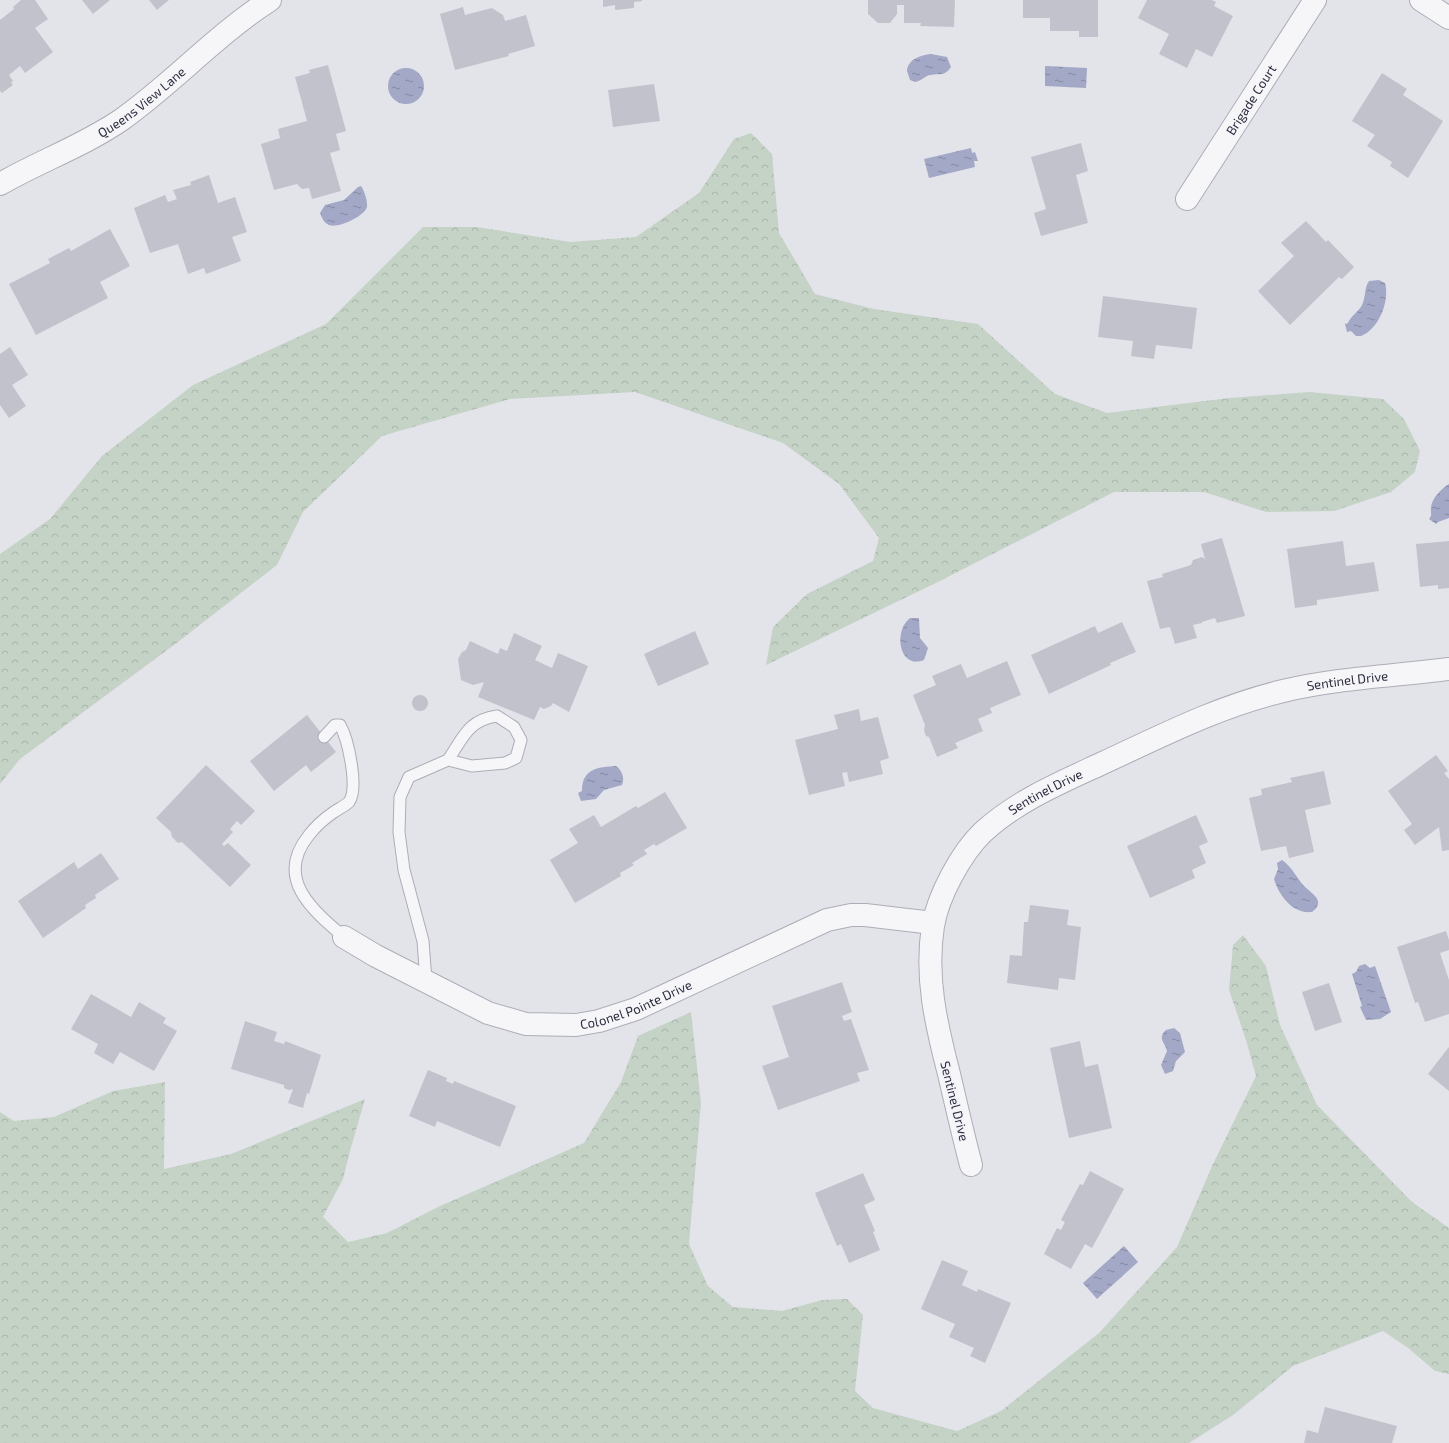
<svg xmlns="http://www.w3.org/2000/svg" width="1449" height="1443" font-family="'Exo 2',sans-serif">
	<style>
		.forest { fill: url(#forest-crowns) }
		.water { fill: url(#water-ripples) }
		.building { fill: #c1c2cc }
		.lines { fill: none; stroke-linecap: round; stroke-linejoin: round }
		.service-casing { stroke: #acadb7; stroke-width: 13 }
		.minor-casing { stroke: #acadb7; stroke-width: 24 }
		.service { stroke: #f6f6f8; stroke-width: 11 }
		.minor { stroke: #f6f6f8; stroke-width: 22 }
		.labels { text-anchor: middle; stroke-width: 3; stroke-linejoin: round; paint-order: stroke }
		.street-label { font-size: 13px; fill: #2c2e40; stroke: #f3f3f7 }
	</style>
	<defs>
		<pattern id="forest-crowns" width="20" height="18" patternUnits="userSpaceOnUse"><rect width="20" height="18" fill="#c5d3c6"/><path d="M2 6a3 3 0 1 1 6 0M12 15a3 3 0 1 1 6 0" fill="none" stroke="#a9b5ab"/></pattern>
		<pattern id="water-ripples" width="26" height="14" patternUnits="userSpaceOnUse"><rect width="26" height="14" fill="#a2a8c6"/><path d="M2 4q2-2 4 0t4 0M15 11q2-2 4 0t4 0" fill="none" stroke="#8489a2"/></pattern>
	</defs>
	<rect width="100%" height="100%" fill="#e3e4ea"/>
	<!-- forest -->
	<g class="forest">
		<path d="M751,133L772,154L779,233L815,294L874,309L978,324L1055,394L1107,413L1229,398L1309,392L1383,399L1404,419L1420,451L1415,472L1391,492L1334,511L1266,512L1204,492H1114L940,581L766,665L773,627L807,594L873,561L879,538L839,484L783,443L635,392L510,399L382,436L303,512L277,565L178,642L20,759L0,784V554L50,519L102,456L193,385L326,324L423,227H477L570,242L636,237L699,193L734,139Z"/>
		<path d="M1243,935L1266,966L1280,1025L1317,1105L1412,1202L1449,1228V1374L1435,1371L1408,1348L1383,1331L1293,1366L1233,1415L1189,1443H0V1112L14,1121L54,1117L113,1091L165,1082L164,1169L231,1154L365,1099L350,1151L343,1179L323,1217L348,1242L387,1233L440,1206L584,1143L621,1082L638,1036L691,1012L701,1103L689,1244L708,1286L733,1307L782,1311L822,1300L847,1299L863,1315L855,1391L873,1408L957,1431L1001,1411L1099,1333L1177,1247L1213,1164L1256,1076L1246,1040L1229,990L1233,945Z"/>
	</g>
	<!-- water -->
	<g class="water">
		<path d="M931,54L947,57L951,67C944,78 937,72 927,76C923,78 920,81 915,82L910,80L907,71C908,59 921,55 931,54Z"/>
		<path d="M1045,66L1087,68L1086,88L1045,86Z"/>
		<circle cx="406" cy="86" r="18"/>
		<path d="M971,148L972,153L975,152L978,161H974L975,167L929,178L924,159Z"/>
		<path d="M361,186C364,190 368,202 367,207C365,216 337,229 329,225C324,223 322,218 320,213L325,205L344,200L358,187Z"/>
		<path d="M1379,280L1385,283C1390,301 1379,329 1361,336H1356L1351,331L1347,332L1345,324L1348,323C1351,315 1358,313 1362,305C1366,297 1364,288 1369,281Z"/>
		<path d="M1449,484V518L1438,522L1436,524L1429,519C1433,514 1430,512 1431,507C1432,498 1442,488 1449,484Z"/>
		<path d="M910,618H919L920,638L928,648L924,660C899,670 893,631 910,618Z"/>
		<path d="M616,766C622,770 625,778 622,785L604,790L596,799L581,801L578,793L582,791C582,769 597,767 616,766Z"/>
		<path d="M1282,860C1293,868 1296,877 1304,886C1311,893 1327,901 1312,912C1293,914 1279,896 1274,879L1278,869L1277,863Z"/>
		<path d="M1365,964L1370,968L1375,966L1391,1012L1380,1019L1366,1020L1360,1007L1362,1006L1352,974L1356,972L1359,966Z"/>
		<path d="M1174,1028L1180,1033L1185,1052L1176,1061L1173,1071L1165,1074L1161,1065L1167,1051C1165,1042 1157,1038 1166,1030Z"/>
		<path d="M1124,1246L1138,1262L1097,1299L1083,1283Z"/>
	</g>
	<!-- building -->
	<g class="building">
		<path d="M21,0H35L48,19L35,28L53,52L25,73L20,66L9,75L13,81L11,83L13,85L2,93L0,91V20L14,9L13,7Z"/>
		<path d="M82,0H110L93,14Z"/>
		<path d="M149,0H169L157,10Z"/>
		<path d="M603,0H642V1L634,2V8L615,10V5L603,7Z"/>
		<path d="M868,0H955L954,27L920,26L921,23H904V5H897V14L890,23H878L868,14Z"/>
		<path d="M1023,0H1098V37H1079V31H1050V18H1023Z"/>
		<path d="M1147,0H1212L1216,2L1214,6L1233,16L1212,57L1196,49L1187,68L1159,54L1169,34L1138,18Z"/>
		<path d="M463,7L465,15L492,8L503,15L505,21L526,15L535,46L508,54L509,56L455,70L440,14Z"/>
		<path d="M328,65L346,131L336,134L340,150L330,153L341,191L312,199L309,188L302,189L297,184L274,190L261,144L280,138L278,129L307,121L295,77L310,73L309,70Z"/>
		<path d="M1382,73L1407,89L1403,95L1443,121L1408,178L1390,166L1392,162L1367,146L1375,135L1352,121Z"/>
		<path d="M654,84L660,121L613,127L608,90Z"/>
		<path d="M1081,143L1088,171L1076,175L1088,223L1041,236L1034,213L1046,209L1031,157Z"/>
		<path d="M209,175L218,203L235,197L247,232L232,237L241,261L206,274L204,268L188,274L178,244L150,253L134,208L165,195L168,202L177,199L173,190L191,185L190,182Z"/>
		<path d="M1306,221L1326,242L1328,240L1354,267L1342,279L1339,277L1290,325L1258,291L1294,256L1281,243Z"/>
		<path d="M110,229L130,266L100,282L108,298L36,335L9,284L50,263L48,259L69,248L71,251Z"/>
		<path d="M1103,296L1197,308L1192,349L1156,345L1154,359L1131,356L1133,341L1098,337Z"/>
		<path d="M10,347L28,375L12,385L26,406L9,418L0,405V354Z"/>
		<path d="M1222,538L1245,616L1217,623L1215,618L1202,622V623L1193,625L1197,638L1175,644L1170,627L1160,629L1147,581L1163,577L1162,574L1191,565L1193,560L1202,557L1205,559L1201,544Z"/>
		<path d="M1343,541L1346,566L1374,562L1379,591L1317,600V605L1295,608L1287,549Z"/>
		<path d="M1449,541V588L1438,589V585L1420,587L1416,544Z"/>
		<path d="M1122,622L1136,652L1110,663L1111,665L1049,694L1031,655L1095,626L1098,633Z"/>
		<path d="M695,631L709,664L658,686L644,654Z"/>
		<path d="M514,633L542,646L535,660L552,668L558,653L588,666L569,712L553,703L551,706L544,709L540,707L534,720L478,697L484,682L473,685L461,680L458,659L462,652L466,650L470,641L498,654L500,648L507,651Z"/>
		<path d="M1007,661L1021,695L990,708L992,713L978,719L983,731L955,743L958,748L937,757L929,737L926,736L924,730L925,725L913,695L936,685L932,676L961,664L967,678Z"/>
		<circle cx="420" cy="703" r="8"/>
		<path d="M859,709L861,721L878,717L889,758L880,761L883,774L849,782L847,772L842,773L845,786L809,795L795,740L838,729L834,715Z"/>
		<path d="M307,715L336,752L311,772L306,765L274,791L250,761Z"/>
		<path d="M1436,755L1448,771L1444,773L1449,779V850L1442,851L1439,827L1415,845L1404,830L1412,824L1388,791Z"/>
		<path d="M206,765L255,811L241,825L237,821L230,829L233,832L222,844L224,846L228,843L251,865L230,887L182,842L178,843L172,837L171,832L156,818Z"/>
		<path d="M1324,771L1331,804L1305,810L1314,852L1289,858L1286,846L1261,851L1249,798L1262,795L1261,789L1292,782L1290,778Z"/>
		<path d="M665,792L687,828L656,846L654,844L644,850L647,854L632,863L634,865L620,873L621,876L575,903L550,860L578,843L569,829L594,815L601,827L636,806L638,808Z"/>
		<path d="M1196,815L1208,842L1199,846L1206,863L1192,870L1195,878L1150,898L1127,846Z"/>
		<path d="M101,853L119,879L95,895L96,898L85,905L86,908L43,938L18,901L74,862L78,869Z"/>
		<path d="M1030,905L1069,910L1067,925L1081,927L1075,980L1059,978L1058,990L1007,983L1010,955L1022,956L1024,922H1028Z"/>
		<path d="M1446,931L1449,940V950L1440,953L1449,980V1014L1425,1022L1418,1002L1415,1003L1397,947Z"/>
		<path d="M842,982L852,1012L842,1016L844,1021L851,1019L869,1070L857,1073L860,1081L778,1110L762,1066L789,1057L772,1006Z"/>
		<path d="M1329,983L1342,1022L1315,1031L1302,992Z"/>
		<path d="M91,994L131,1017L139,1002L166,1018L163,1023L177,1031L154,1071L120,1052L113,1064L94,1053L98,1044L71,1029Z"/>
		<path d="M245,1021L277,1032L274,1041L284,1044L285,1041L321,1055L309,1094L307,1093L303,1108L288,1103L293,1089L289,1090L284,1088V1085L231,1069Z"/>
		<path d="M1080,1041L1085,1067L1098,1064L1112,1128L1069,1138L1050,1048Z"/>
		<path d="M1449,1047V1091L1428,1074Z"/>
		<path d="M428,1070L447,1078L446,1081L453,1084L454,1081L516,1106L500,1147L437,1121L435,1127L409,1116Z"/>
		<path d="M1090,1171L1124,1189L1092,1248L1085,1244L1071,1269L1044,1254L1057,1228L1061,1230L1065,1222L1061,1220L1080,1184L1083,1185Z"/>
		<path d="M863,1173L875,1200L864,1205L875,1231L873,1232L880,1250L849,1263L841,1244L837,1246L815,1193Z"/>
		<path d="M942,1260L968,1271L962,1285L977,1292L978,1289L1011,1303L985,1363L970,1356L974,1348L949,1337L955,1324L921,1309Z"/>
		<path d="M1325,1407L1397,1426L1392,1443H1304L1307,1430L1318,1433Z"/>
	</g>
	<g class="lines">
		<defs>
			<g id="service">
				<path d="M324,737L335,725H340C348,739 359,788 349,802C345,806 338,809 334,812C325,818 316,826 309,835C274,878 312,910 344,937"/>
				<path d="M426,981L423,941L404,870L399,832L400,797L409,777L448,760L472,766L505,763L516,758L521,740L514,727L497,716C468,720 463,738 448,760"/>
			</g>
			<g id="minor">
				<path d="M1421,0L1449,18"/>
				<path id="s1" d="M0,184C40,161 83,146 121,120C173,83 216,35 270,0"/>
				<path id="s2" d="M1187,199L1315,0"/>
				<path id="s3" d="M344,937L376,956L488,1013L526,1024L576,1025L599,1021L636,1009L827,920L851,915H865L933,923"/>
				<path id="s4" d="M971,1165C963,1135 956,1104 949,1074C936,1024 925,977 933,926C938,896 961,853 983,832C1018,800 1062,782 1105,762C1163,735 1220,706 1283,691C1337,678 1394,676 1449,669"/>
			</g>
		</defs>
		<!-- service casing -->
		<use href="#service" class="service-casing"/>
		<!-- minor casing -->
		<use href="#minor" class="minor-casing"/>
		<!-- service -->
		<use href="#service" class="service"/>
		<!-- minor -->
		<use href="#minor" class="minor"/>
	</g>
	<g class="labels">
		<!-- street labels -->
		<g class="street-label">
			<text dy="5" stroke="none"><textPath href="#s2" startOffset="118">Brigade Court</textPath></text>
			<text dy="5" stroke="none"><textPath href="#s1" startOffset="164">Queens View Lane</textPath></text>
			<text dy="5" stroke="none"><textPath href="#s4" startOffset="750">Sentinel Drive</textPath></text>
			<text dy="5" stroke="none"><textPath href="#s4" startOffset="426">Sentinel Drive</textPath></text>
			<text dy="5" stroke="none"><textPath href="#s3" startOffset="316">Colonel Pointe Drive</textPath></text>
			<text transform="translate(955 1101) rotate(76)" y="5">Sentinel Drive</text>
		</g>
	</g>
</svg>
